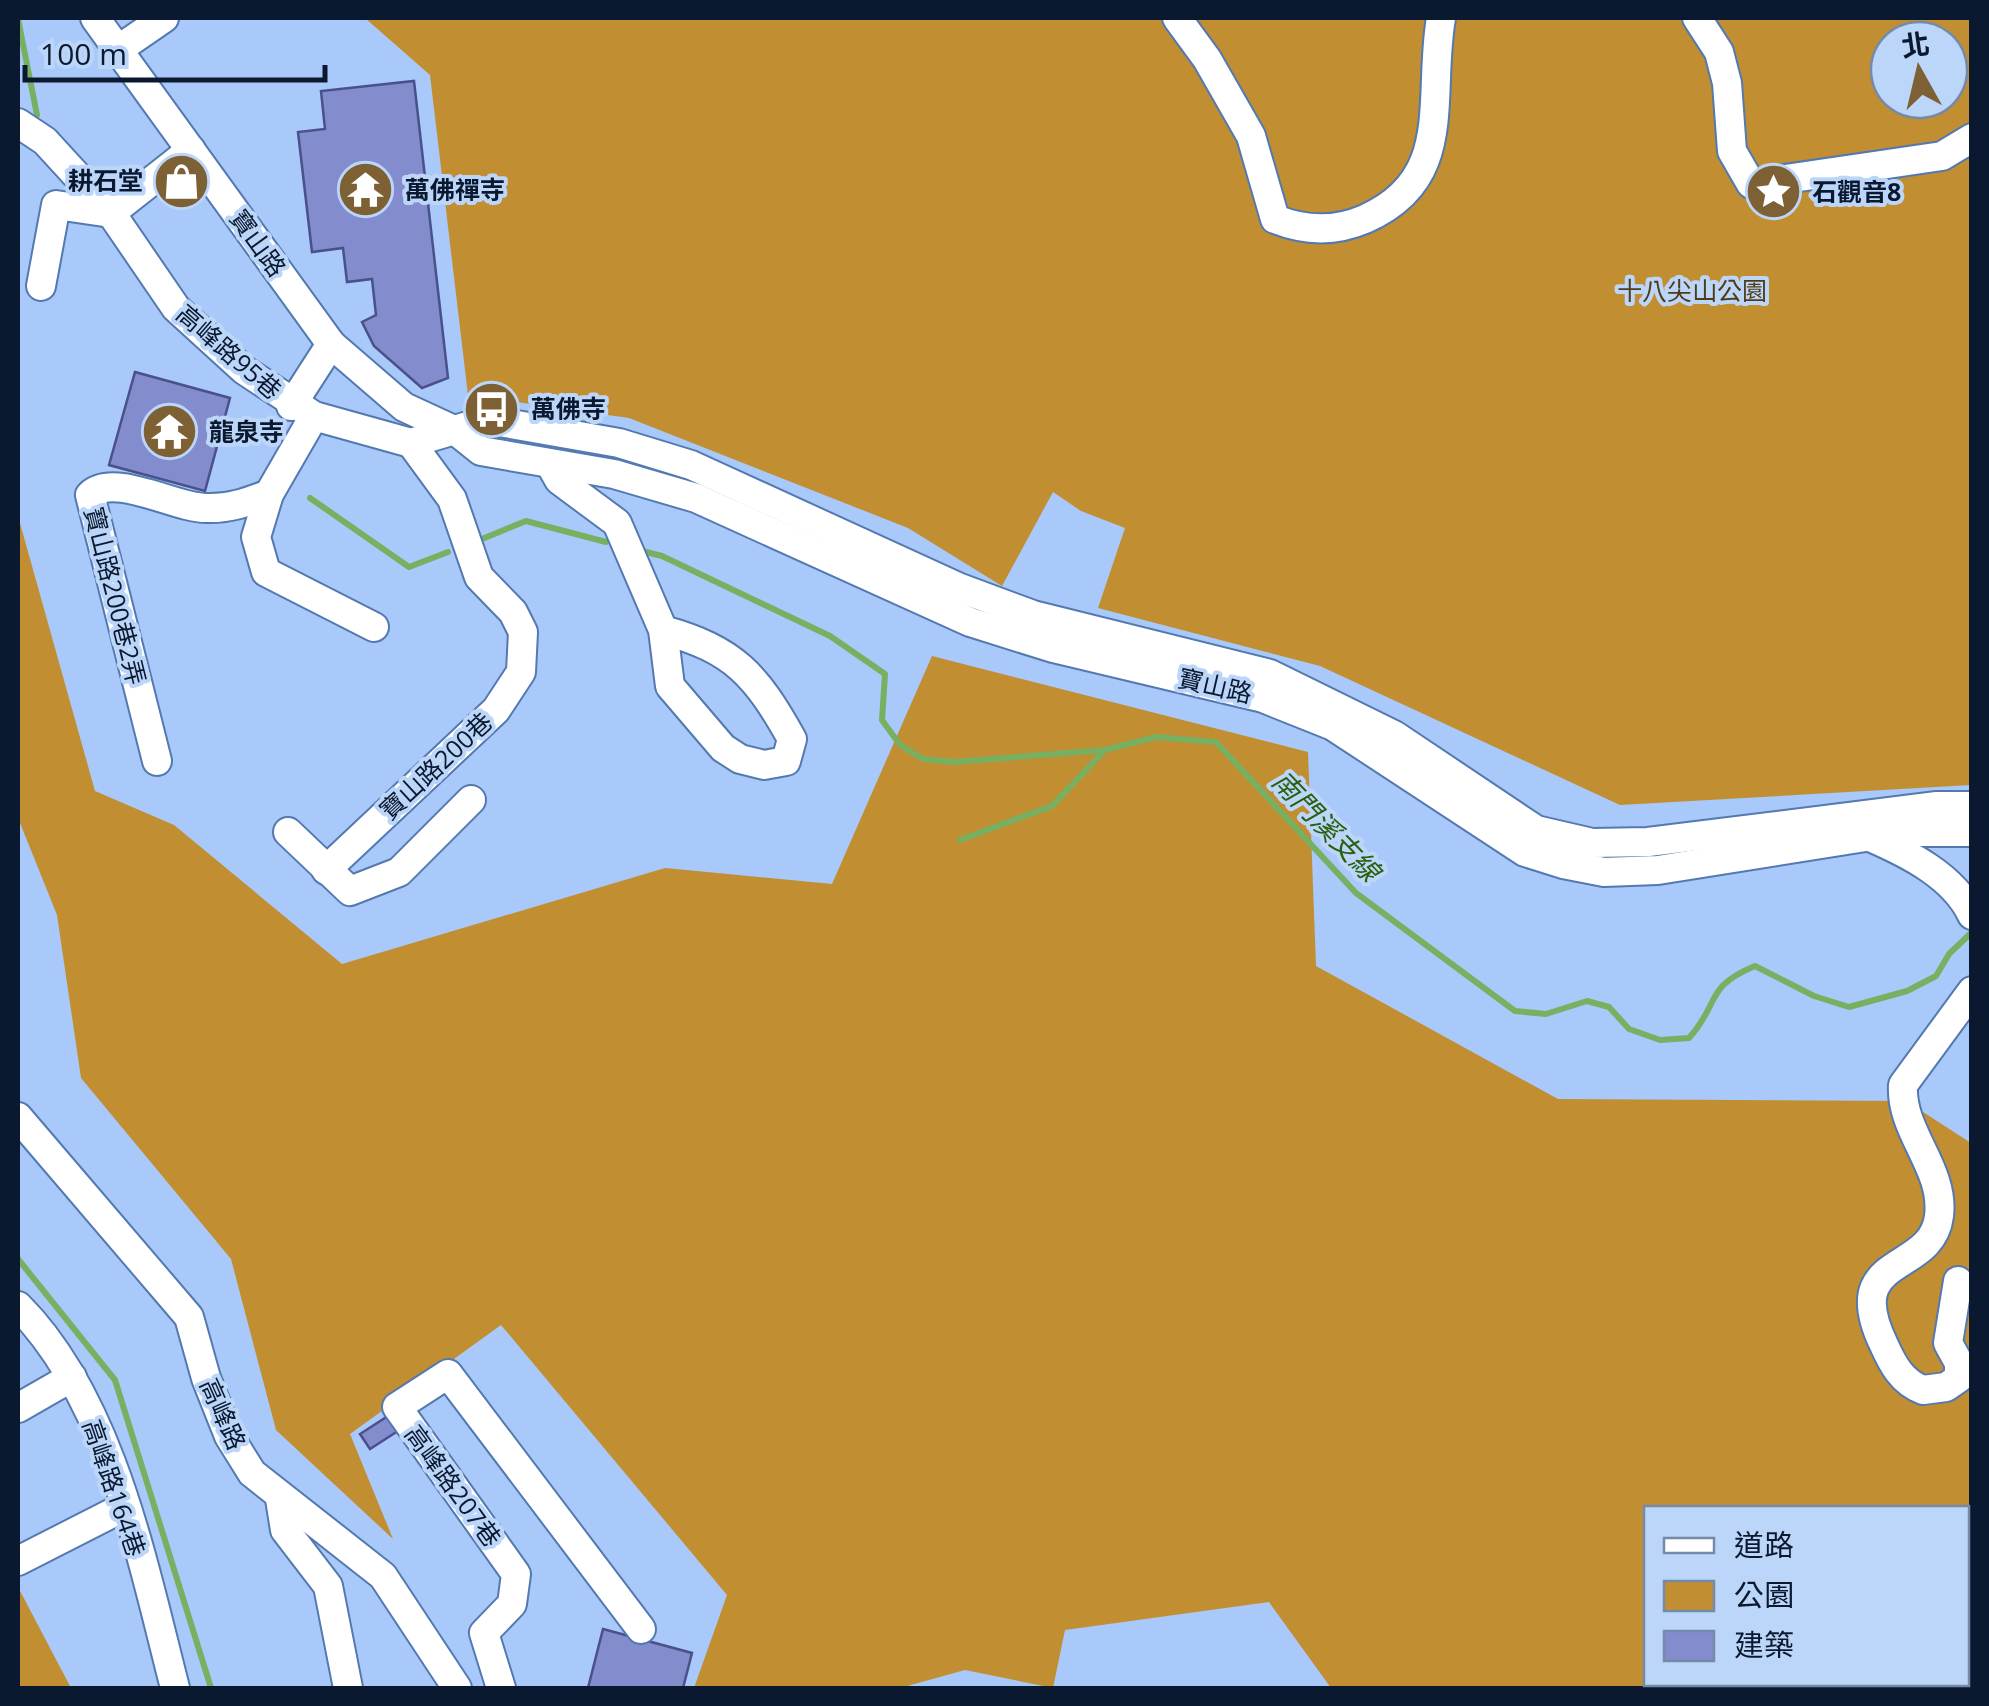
<svg xmlns="http://www.w3.org/2000/svg" width="1989" height="1706" font-family="'Open Sans','Noto Sans TC',sans-serif">
	<style>
		.green { fill: #c28e32; fill-rule: evenodd }
		.lines { fill: none; stroke-linecap: round; stroke-linejoin: round }
		.stream { stroke: #78b062; stroke-width: 6 }
		.building { fill: #838ccc; stroke: #4a508b; stroke-width: 2.5 }
		.minor-casing { stroke: #5379b0; stroke-width: 32 }
		.minor { stroke: #fff; stroke-width: 28 }
		.labels { text-anchor: middle; stroke-width: 8; stroke-linejoin: round; paint-order: stroke }
		.poi-label { font-size: 25px; font-weight: bold; fill: #0a192f; stroke: #bcd6fa; text-anchor: start }
		.street-label { font-size: 25px; fill: #0a192f; stroke: #bcd6fa }
		.park-label { font-size: 25px; fill: #513b15; stroke: #bcd6fa }
		.water-label { font-size: 28px; font-style: italic; fill: #2a5f0e; stroke: #bcd6fa }
	</style>
	<rect width="100%" height="100%" fill="#a8c9f9"/>
	<!-- green -->
	<g class="green">
		<path d="M365,18H1971V785L1620,805L1320,666L1098,608L1125,528L1081,511L1053,492L1002,586L908,528L629,418L468,395L430,75ZM1889,40H1949V100H1889Z"/>
		<path d="M18,516L95,791L174,825L342,964L665,868L832,884L932,656L1308,752L1316,966L1558,1099L1906,1101L1971,1143V1688H1331L1269,1602L1065,1630L1053,1688L965,1670L900,1688H694L727,1595L501,1325L350,1434L393,1539L276,1430L231,1259L81,1078L57,915L18,818ZM1646,1508H1966V1684H1646Z"/>
		<path d="M18,1588L19,1589L71,1688H18Z"/>
	</g>
	<g class="lines">
		<!-- stream -->
		<g class="stream">
			<path d="M18,19L37,115"/>
			<path d="M310,498L409,567L448,552"/>
			<path d="M482,539L526,521L606,542"/>
			<path d="M642,551L662,556L830,636L885,674L882,720L900,745L923,759L954,762L1105,750L1156,737L1216,742L1356,893L1515,1011L1546,1014L1587,1001L1609,1007L1629,1029L1660,1040L1689,1038C1720,1004 1704,987 1755,966L1814,996L1849,1007L1907,991L1936,976L1949,954L1972,932"/>
			<path d="M960,840L1052,806L1104,751"/>
			<path d="M18,1259L115,1380L211,1688"/>
		</g>
	</g>
	<!-- building -->
	<g class="building">
		<path d="M414,81L448,378L422,388L374,346L362,322L376,315L372,279L347,282L343,248L312,252L298,132L325,129L321,91Z"/>
		<path d="M135,372L230,398L205,491L109,465Z"/>
		<path d="M388,1416L398,1431L370,1449L360,1434Z"/>
		<path d="M603,1629L692,1653L683,1688H588Z"/>
	</g>
	<g class="lines">
		<defs>
			<g id="minor">
				<path d="M95,18L331,344L404,407L456,431L481,451L614,474L696,498L970,622L1053,648L1263,698L1333,726L1525,852L1563,864L1604,872L1658,870L1897,832H1972"/>
				<path d="M1177,18L1207,59L1251,136L1275,219C1305,231 1335,232 1365,219C1456,179 1427,98 1441,18"/>
				<path d="M1697,18L1719,52L1727,83L1732,151L1751,184L1942,156L1972,138"/>
				<path d="M119,49L164,18"/>
				<path d="M18,123L45,141L111,213L176,308L244,370L314,416L411,443L488,420L619,443L691,465L960,588L1033,615L1270,674L1394,735L1536,830L1592,843L1648,842L1937,806H1972"/>
				<path d="M41,286L56,205L111,213L191,150"/>
				<path d="M291,406L331,344"/>
				<path d="M314,416L269,494L256,537L266,572L374,627"/>
				<path d="M550,464L559,480L617,523L663,630L670,686L723,748L740,759L764,765L786,761L792,739C756,675 735,650 663,630"/>
				<path d="M157,761L90,495C114,472 175,508 206,508C229,509 248,502 269,494"/>
				<path d="M288,832L350,891L399,872L471,800"/>
				<path d="M1870,837C1907,853 1954,876 1972,915"/>
				<path d="M326,870L496,710L521,672L523,632L513,612L479,577L452,499L411,443"/>
				<path d="M18,1117L189,1317L206,1378L229,1436L252,1473L383,1576L457,1688"/>
				<path d="M1958,1281L1948,1343L1959,1363V1378L1946,1387L1923,1390C1902,1382 1893,1365 1884,1345C1839,1252 1932,1276 1939,1216C1945,1168 1900,1132 1903,1085L1972,991"/>
				<path d="M18,1306C111,1399 143,1564 175,1688"/>
				<path d="M18,1408L72,1377"/>
				<path d="M280,1499L285,1530L328,1586L348,1688"/>
				<path d="M18,1561L124,1507"/>
				<path d="M501,1688L484,1633L512,1604L516,1574L397,1407L448,1374L641,1629"/>
			</g>
		</defs>
		<!-- minor casing -->
		<use href="#minor" class="minor-casing"/>
		<!-- minor -->
		<use href="#minor" class="minor"/>
	</g>
	<!-- icons -->
	<defs>
		<symbol id="shop-disc" viewBox="-11 -11 22 22"><circle r="9.5" fill="#7d6033" stroke="#bcd6fa"/><path d="M-5-2.5h2.3a2.7 3.5 0 0 1 5.4 0H5L5.5 6h-11ZM-1.5-2.5h3a1.5 2.3 0 0 0-3 0Z" fill="#fff"/></symbol>
		<symbol id="temple-disc" viewBox="-11 -11 22 22"><circle r="9.5" fill="#7d6033" stroke="#bcd6fa"/><path d="M0-6L5-2H3V0L6.5 2.5H4V6H1.5V3h-3V6H-4V2.5H-6.5L-3 0V-2H-5Z" fill="#fff"/></symbol>
		<symbol id="sight-disc" viewBox="-11 -11 22 22"><circle r="9.5" fill="#7d6033" stroke="#bcd6fa"/><path d="M0-6L1.8-2.2L6-1.7L2.9 1.2L3.7 5.4L0 3.3L-3.7 5.4L-2.9 1.2L-6-1.7L-1.8-2.2Z" fill="#fff"/></symbol>
		<symbol id="bus-disc" viewBox="-11 -11 22 22"><circle r="9.5" fill="#7d6033" stroke="#bcd6fa"/><path d="M-5-6H5V4H4V6H2V4H-2V6H-4V4H-5ZM-3.5-4V0h7V-4ZM-3.5 1.2v1.5H-2V1.2ZM2 1.2v1.5H3.5V1.2Z" fill="#fff"/></symbol>
	</defs>
	<g fill-rule="evenodd">
		<use href="#shop-disc" x="150" y="150" width="63" height="63"/>
		<use href="#temple-disc" x="334" y="158" width="63" height="63"/>
		<use href="#sight-disc" x="1742" y="160" width="63" height="63"/>
		<use href="#bus-disc" x="460" y="378" width="63" height="63"/>
		<use href="#temple-disc" x="138" y="400" width="63" height="63"/>
	</g>
	<g class="labels">
		<!-- poi labels -->
		<g class="poi-label">
			<text x="143" y="190" text-anchor="end">耕石堂</text>
			<text x="405" y="199">萬佛禪寺</text>
			<text x="1812" y="201">石觀音8</text>
			<text x="531" y="418">萬佛寺</text>
			<text x="209" y="441">龍泉寺</text>
		</g>
		<!-- street labels -->
		<g class="street-label">
			<text transform="translate(258 243) rotate(54)" y="9">寶山路</text>
			<text transform="translate(229 352) rotate(41)" y="9">高峰路95巷</text>
			<text transform="translate(115 596) rotate(76)" y="9">寶山路200巷2弄</text>
			<text transform="translate(1215 686) rotate(13)" y="9">寶山路</text>
			<text transform="translate(436 766) rotate(-43)" y="9">寶山路200巷</text>
			<text transform="translate(223 1414) rotate(66)" y="9">高峰路</text>
			<text transform="translate(453 1486) rotate(54)" y="9">高峰路207巷</text>
			<text transform="translate(114 1488) rotate(71)" y="9">高峰路164巷</text>
		</g>
		<!-- park labels -->
		<g class="park-label">
			<text x="1692" y="300">十八尖山公園</text>
		</g>
		<!-- water labels -->
		<g class="water-label">
			<text transform="translate(1326 826) rotate(46)" y="10">南門溪支線</text>
		</g>
	</g>
	<!-- border -->
	<rect width="1989" height="1706" fill="none" stroke="#0a192f" stroke-width="40"/>
	<!-- legend -->
	<rect x="1644" y="1506" width="325" height="180" fill="#bcd6fa" stroke="#758aa9" stroke-width="2.5"/>
	<rect x="1664" y="1538" width="50" height="15" fill="#ffffff" stroke="#758aa9" stroke-width="2.5"/>
	<text x="1734" y="1556" font-size="30" fill="#0a192f">道路</text>
	<rect x="1664" y="1581" width="50" height="30" fill="#c28e32" stroke="#758aa9" stroke-width="2.5"/>
	<text x="1734" y="1606" font-size="30" fill="#0a192f">公園</text>
	<rect x="1664" y="1631" width="50" height="30" fill="#838ccc" stroke="#758aa9" stroke-width="2.5"/>
	<text x="1734" y="1656" font-size="30" fill="#0a192f">建築</text>
	<!-- north arrow -->
	<g transform="translate(1919 70) rotate(352)"><circle r="48" fill="#bcd6fa" stroke="#758aa9" stroke-width="2.5"/>
	<path d="M0-8L18 38L0 25L-18 38Z" fill="#7d6033"/>
	<text y="-15" font-size="28" font-weight="bold" text-anchor="middle" fill="#0a192f">北</text>
	</g>
	<!-- scale -->
	<path d="M25 65v15h300v-15" fill="none" stroke="#0a192f" stroke-width="5"/>
	<text x="40" y="65" font-size="30" fill="#0a192f" stroke="#bcd6fa" stroke-width="8" paint-order="stroke">100 m</text>
</svg>
